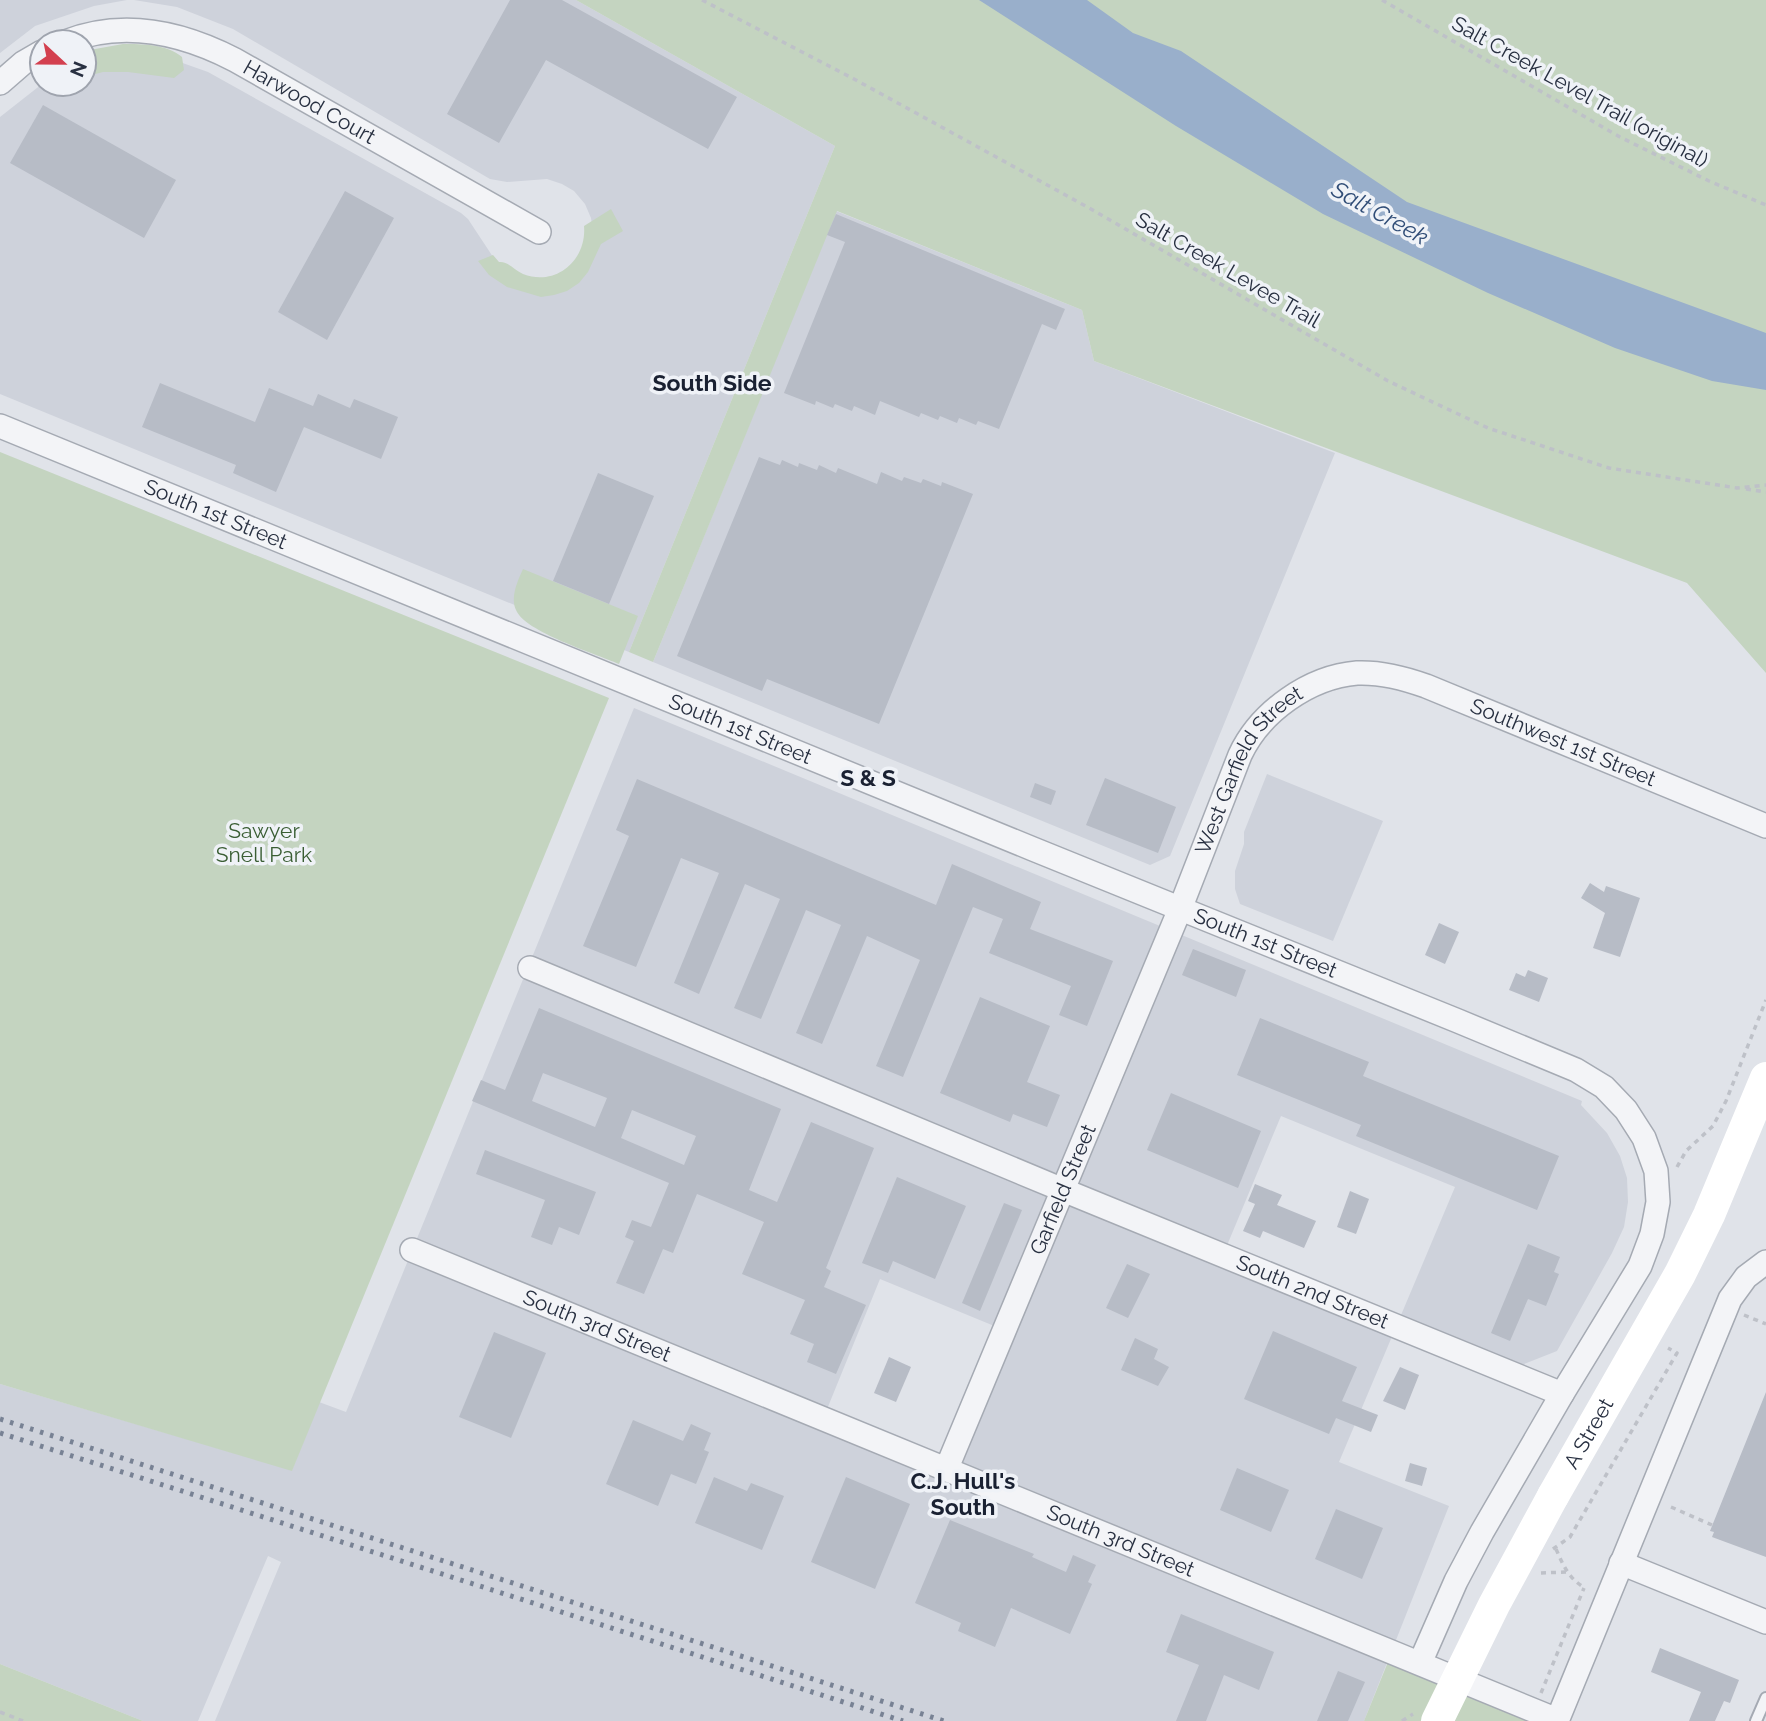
<svg xmlns="http://www.w3.org/2000/svg" width="1766" height="1721" font-family="Raleway,sans-serif">
	<style>
		.built { fill: #ced2db; fill-rule: evenodd }
		.green { fill: #c4d4c0 }
		.water { fill: #99afcb }
		.building { fill: #b7bcc6; fill-rule: evenodd }
		.lines { fill: none; stroke-linecap: round; stroke-linejoin: round }
		.service-casing { stroke: #a5aab3; stroke-width: 14 }
		.minor-casing { stroke: #a5aab3; stroke-width: 26 }
		.path { stroke: #bec1c8; stroke-width: 3.5; stroke-dasharray: 5 5; stroke-linecap: butt }
		.service { stroke: #f3f4f7; stroke-width: 10 }
		.minor { stroke: #f3f4f7; stroke-width: 23 }
		.secondary { stroke: #fff; stroke-width: 32 }
		.rail { stroke: #788294; stroke-width: 5; stroke-dasharray: 3.5 7; stroke-linecap: butt }
		.secondary-bridge { stroke: #fff; stroke-width: 32 }
		.labels { text-anchor: middle; stroke-width: 7; stroke-linejoin: round; paint-order: stroke }
		.street-label { font-size: 21px; fill: #283041; stroke: #eff2f7 }
		.park-label { font-size: 21px; fill: #3a5e34; stroke: #eff2f7 }
		.water-label { font-size: 23px; font-style: italic; fill: #304d77; stroke: #eff2f7 }
		.neighbourhood-label { font-size: 23px; font-weight: bold; fill: #1a2132; stroke: #eff2f7 }
	</style>
	<rect width="100%" height="100%" fill="#e0e3e9"/>
	<!-- built -->
	<g class="built">
		<path d="M0,0H127L94,6L35,26L0,53Z"/>
		<path d="M134,0H576L835,146L629,652L0,394V117L42,84H84V60L160,55L208,72L461,213L468,219L497,263L535,285L575,270L593,232L591,218L585,204L574,191L562,184L547,179L507,182L490,179L233,29L177,7Z"/>
		<path d="M836,211L1082,310L1094,361L1335,453L1170,856L1150,865L653,662Z"/>
		<path d="M634,708L1582,1101L1581,1105L1607,1133L1620,1156L1627,1178L1628,1202L1624,1227L1612,1253L1557,1351L1506,1371L1396,1327L1339,1462L1449,1506L1364,1721H215L281,1562L268,1556L198,1721H143L0,1664V1384L292,1470L319,1402L346,1412ZM1281,1116L1455,1187L1396,1327L1223,1255ZM880,1279L1004,1330L945,1469L823,1419Z"/>
		<path d="M1267,774L1383,821L1333,941L1240,904L1235,889V871L1244,844V832Z"/>
	</g>
	<!-- green -->
	<g class="green">
		<path d="M576,0H1766V673L1687,583L1094,361L1082,310L837,211L653,662L629,652L835,146Z"/>
		<path d="M123,44C142,44 167,44 182,57L184,70L174,78L128,72H103L84,77V51Z"/>
		<path d="M611,209L623,231L601,244L588,272L579,283L567,291L554,295L541,297L507,287L489,275L478,261L493,255L499,262C508,261 514,270 523,274C556,287 587,260 584,226Z"/>
		<path d="M0,452L609,698L292,1471L0,1384Z"/>
		<path d="M523,569L638,616L619,664C594,653 525,632 516,610C510,597 518,580 523,569Z"/>
		<path d="M1392,1652L1557,1721H1364Z"/>
		<path d="M0,1664L143,1721H0Z"/>
	</g>
	<!-- water -->
	<path class="water" d="M979,0H1087L1133,33L1181,51L1407,202L1766,333V390L1712,381L1615,348L1488,293L1323,214L1176,126Z"/>
	<!-- building -->
	<g class="building">
		<path d="M510,0H562L737,97L708,149L546,60L499,143L447,114Z"/>
		<path d="M43,105L176,180L144,238L10,163Z"/>
		<path d="M345,191L394,218L327,340L278,312Z"/>
		<path d="M836,214L1065,309L1056,330L1042,324L999,429L978,421L976,425L959,418L957,423L940,416L938,420L921,413L919,417L880,401L875,415L854,406L852,411L835,404L833,408L816,401L815,405L784,393L845,242L827,235Z"/>
		<path d="M160,383L255,422L269,388L313,406L318,394L350,408L354,399L398,417L381,459L304,427L276,492L233,473L236,465L142,427Z"/>
		<path d="M759,457L780,465L782,460L798,467L799,463L817,470L819,465L836,473L838,468L877,484L881,472L902,481L904,477L921,483L923,479L941,486L942,482L973,494L879,724L767,679L762,691L677,656Z"/>
		<path d="M598,473L654,496L609,604L553,581Z"/>
		<path d="M1105,778L1176,807L1158,853L1086,825Z"/>
		<path d="M637,779L936,905L952,864L1041,902L1030,929L1113,961L1087,1026L1059,1015L1071,986L989,953L1003,919L973,907L903,1077L876,1066L920,960L867,936L822,1044L796,1033L841,925L806,910L761,1019L734,1008L780,899L745,884L699,994L674,983L719,873L681,858L636,967L583,946L629,836L616,830Z"/>
		<path d="M1035,783L1056,791L1051,805L1030,797Z"/>
		<path d="M1590,883L1604,892L1606,886L1640,898L1620,957L1593,948L1605,913L1581,898Z"/>
		<path d="M1439,923L1459,932L1445,964L1425,955Z"/>
		<path d="M1193,949L1246,970L1236,997L1182,975Z"/>
		<path d="M1528,970L1548,978L1539,1002L1509,990L1516,973L1525,977Z"/>
		<path d="M980,997L1050,1026L1027,1082L1060,1095L1047,1127L1013,1114L1010,1122L940,1093Z"/>
		<path d="M539,1008L781,1109L749,1190L777,1202L811,1122L874,1148L826,1268L831,1271L824,1287L866,1305L836,1374L807,1362L814,1344L790,1334L805,1300L742,1274L764,1222L707,1198L697,1194L673,1253L663,1249L644,1294L616,1283L634,1241L625,1237L632,1220L651,1227L669,1183L472,1101L481,1080L505,1090ZM543,1073L607,1098L595,1127L532,1101ZM632,1110L696,1136L684,1165L621,1138Z"/>
		<path d="M1260,1018L1369,1062L1363,1076L1559,1156L1537,1210L1356,1136L1361,1125L1237,1075Z"/>
		<path d="M1171,1093L1261,1131L1238,1188L1147,1150Z"/>
		<path d="M485,1150L596,1192L579,1235L559,1227L552,1245L531,1237L545,1200L476,1174Z"/>
		<path d="M897,1177L966,1206L935,1279L893,1261L888,1273L862,1263Z"/>
		<path d="M1255,1184L1282,1195L1277,1205L1316,1221L1304,1248L1263,1231L1260,1238L1243,1231L1255,1204L1248,1201Z"/>
		<path d="M1350,1191L1369,1199L1356,1234L1337,1227Z"/>
		<path d="M1004,1203L1022,1210L980,1311L962,1303Z"/>
		<path d="M1528,1244L1560,1257L1554,1272L1559,1274L1546,1306L1528,1299L1510,1341L1491,1333Z"/>
		<path d="M1127,1264L1150,1274L1128,1318L1106,1308Z"/>
		<path d="M1273,1331L1357,1367L1342,1401L1378,1415L1371,1432L1336,1418L1329,1434L1244,1399Z"/>
		<path d="M494,1332L546,1353L511,1438L459,1417Z"/>
		<path d="M1135,1338L1158,1349L1154,1359L1169,1367L1158,1386L1121,1370Z"/>
		<path d="M889,1357L911,1367L896,1402L874,1393Z"/>
		<path d="M1400,1367L1419,1375L1405,1410L1383,1401Z"/>
		<path d="M1766,1392V1557L1712,1537L1714,1532L1710,1531Z"/>
		<path d="M633,1420L683,1441L691,1424L711,1433L704,1450L709,1452L696,1484L671,1474L658,1506L606,1484Z"/>
		<path d="M1410,1463L1427,1468L1422,1486L1405,1481Z"/>
		<path d="M1237,1468L1289,1490L1271,1532L1220,1510Z"/>
		<path d="M714,1477L747,1491L751,1483L784,1496L762,1550L695,1523Z"/>
		<path d="M846,1477L910,1504L875,1589L811,1562Z"/>
		<path d="M1336,1509L1383,1528L1362,1579L1315,1559Z"/>
		<path d="M950,1520L1034,1554L1032,1557L1066,1572L1073,1555L1096,1565L1088,1582L1092,1584L1070,1634L1011,1608L995,1647L958,1631L961,1623L915,1603Z"/>
		<path d="M1181,1614L1274,1652L1259,1690L1224,1675L1206,1721H1176L1199,1665L1166,1652Z"/>
		<path d="M1660,1648L1739,1680L1730,1703L1724,1701L1715,1721H1689L1701,1692L1651,1672Z"/>
		<path d="M1338,1671L1365,1682L1348,1721H1317Z"/>
	</g>
	<g class="lines">
		<defs>
			<path id="service" d="M1756,1721L1766,1698"/>
			<g id="minor">
				<path id="s1" d="M65,42C123,19 181,32 235,60L539,232"/>
				<path d="M0,83L23,63L42,52"/>
				<path id="s2" d="M0,426L1033,849L1458,1021L1576,1070L1604,1087L1626,1110L1644,1138L1656,1171L1658,1202L1652,1234L1640,1266L1562,1394L1482,1532L1456,1581L1420,1663"/>
				<path id="s3" d="M530,968L1063,1190L1562,1394"/>
				<path id="s4" d="M412,1250L1557,1720"/>
				<path id="s5" d="M946,1470L1180,909L1240,755C1260,712 1309,677 1357,673C1381,672 1404,678 1426,686L1766,826"/>
				<path d="M1621,1563L1766,1622"/>
				<path d="M1557,1721L1730,1299L1746,1277L1766,1262"/>
			</g>
		</defs>
		<!-- service casing -->
		<use href="#service" class="service-casing"/>
		<!-- minor casing -->
		<use href="#minor" class="minor-casing"/>
		<!-- path -->
		<g class="path">
			<path d="M702,0L854,79L1091,209L1388,381L1488,428L1609,468L1737,488L1766,485"/>
			<path d="M1382,0L1620,137L1709,181L1766,205"/>
			<path d="M1746,489L1766,492"/>
			<path d="M1677,1167L1686,1151L1713,1126L1726,1101L1766,1000"/>
			<path d="M1744,1315L1766,1324"/>
			<path d="M1671,1507L1712,1525"/>
			<path d="M1553,1549L1570,1537L1677,1353L1668,1348"/>
			<path d="M1556,1549C1563,1565 1569,1579 1585,1588"/>
			<path d="M1541,1573L1567,1572"/>
			<path d="M1541,1693L1584,1588"/>
			<path d="M0,1712L23,1721"/>
			<path d="M1402,1721L1413,1714"/>
		</g>
		<!-- service -->
		<use href="#service" class="service"/>
		<!-- minor -->
		<use href="#minor" class="minor"/>
		<!-- secondary -->
		<path class="secondary" id="s6" d="M1553,1496L1680,1274L1709,1215L1766,1078"/>
		<!-- rail -->
		<g class="rail">
			<path d="M0,1419L944,1721"/>
			<path d="M0,1433L903,1721"/>
		</g>
		<!-- secondary-bridge -->
		<path class="secondary-bridge" d="M1437,1721L1494,1605L1553,1496"/>
	</g>
	<g class="labels">
		<!-- street labels -->
		<g class="street-label">
			<text transform="translate(1580 92) rotate(29)" y="7">Salt Creek Level Trail (original)</text>
			<text dy="7" stroke="none"><textPath href="#s1" startOffset="262">Harwood Court</textPath></text>
			<text transform="translate(1228 270) rotate(30)" y="7">Salt Creek Levee Trail</text>
			<text dy="7" stroke="none"><textPath href="#s2" startOffset="233">South 1st Street</textPath></text>
			<text dy="7" stroke="none"><textPath href="#s2" startOffset="800">South 1st Street</textPath></text>
			<text dy="7" stroke="none"><textPath href="#s5" startOffset="1141">Southwest 1st Street</textPath></text>
			<text dy="7" stroke="none"><textPath href="#s5" startOffset="765">West Garfield Street</textPath></text>
			<text dy="7" stroke="none"><textPath href="#s2" startOffset="1367">South 1st Street</textPath></text>
			<text dy="7" stroke="none"><textPath href="#s5" startOffset="304">Garfield Street</textPath></text>
			<text dy="7" stroke="none"><textPath href="#s3" startOffset="847">South 2nd Street</textPath></text>
			<text dy="7" stroke="none"><textPath href="#s4" startOffset="200">South 3rd Street</textPath></text>
			<text dy="7" stroke="none"><textPath href="#s6" startOffset="72">A Street</textPath></text>
			<text dy="7" stroke="none"><textPath href="#s4" startOffset="766">South 3rd Street</textPath></text>
		</g>
		<!-- park labels -->
		<g class="park-label">
			<text x="264" y="838">Sawyer<tspan x="264" dy="24">Snell Park</tspan></text>
		</g>
		<!-- water labels -->
		<g class="water-label">
			<text transform="translate(1380 213) rotate(29)" y="8">Salt Creek</text>
		</g>
		<!-- neighbourhood labels -->
		<g class="neighbourhood-label">
			<text x="712" y="391">South Side</text>
			<text x="868" y="786">S &amp; S</text>
			<text x="963" y="1489">C.J. Hull's<tspan x="963" dy="26">South</tspan></text>
		</g>
	</g>
	<!-- north arrow -->
	<g transform="translate(63 63) rotate(112)"><circle r="33" fill="#eff2f7" stroke="#9fa4ae" stroke-width="2"/>
	<path d="M0-5L12 26L0 18L-12 26Z" fill="#d3404f"/>
	<text y="-10" font-size="19" font-weight="bold" text-anchor="middle" fill="#283041">N</text>
	</g>
</svg>
